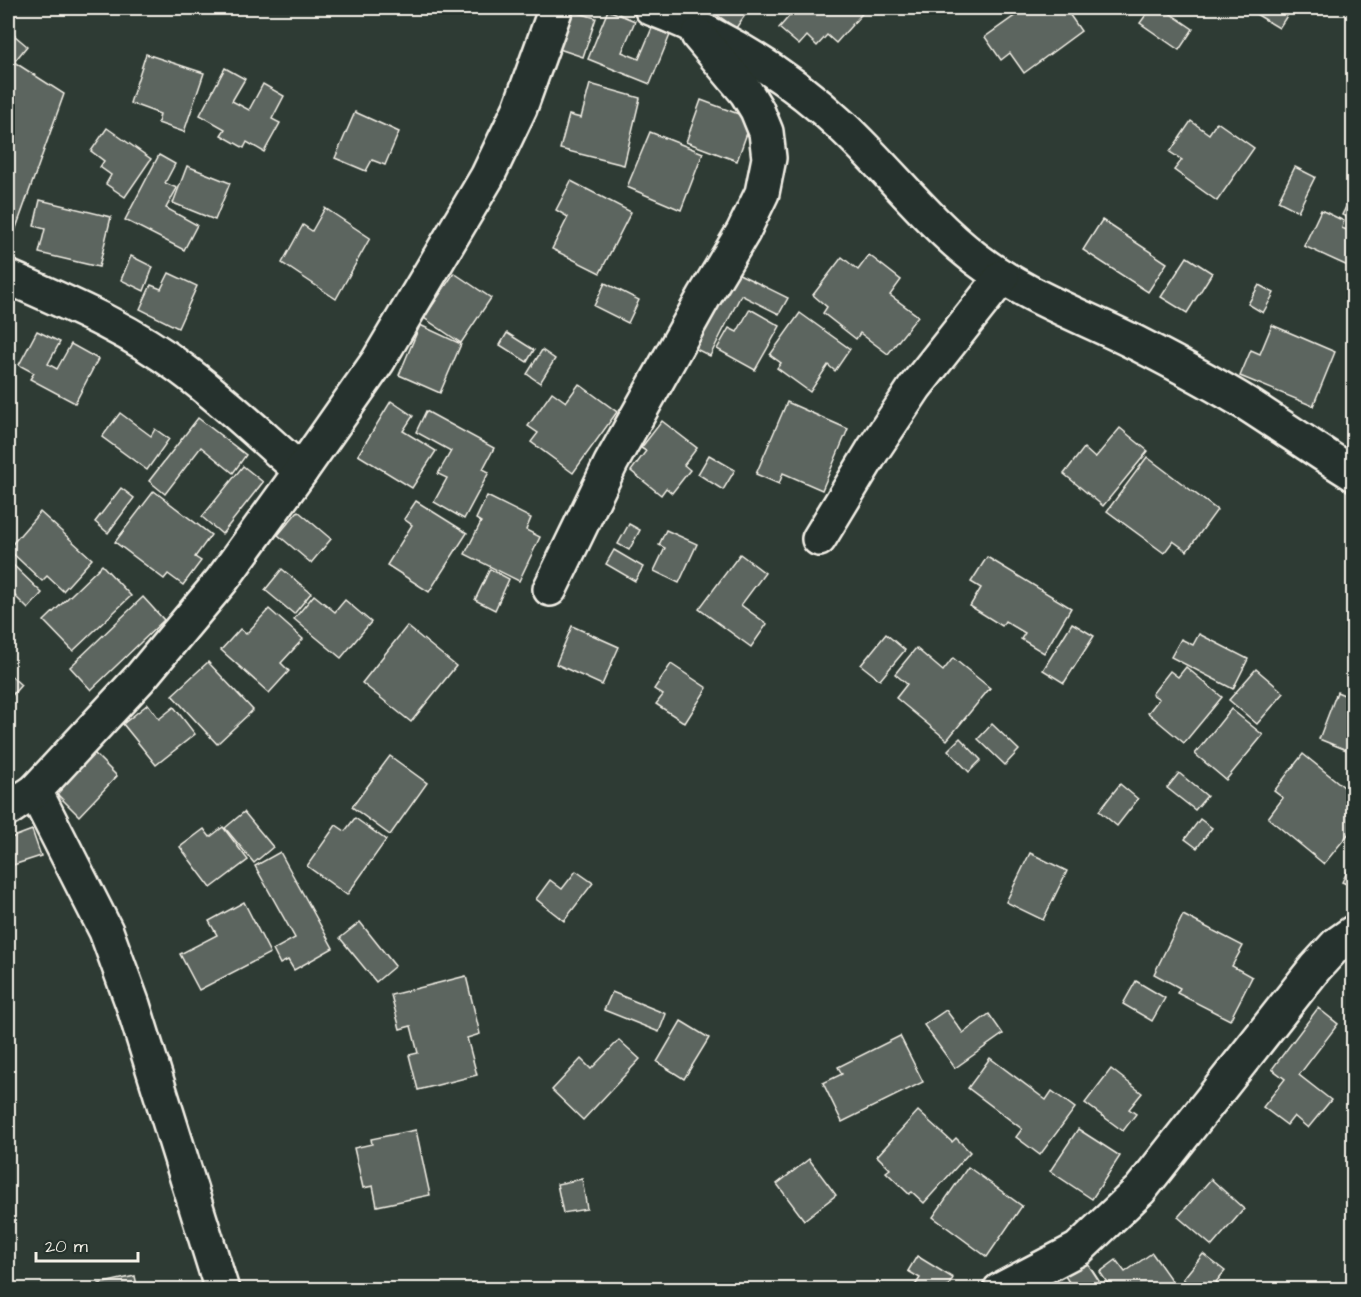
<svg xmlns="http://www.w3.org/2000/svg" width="1361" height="1297" font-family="'Architects Daughter',sans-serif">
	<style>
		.building { fill: #5c655e; stroke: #f4f1e8; stroke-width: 1.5 }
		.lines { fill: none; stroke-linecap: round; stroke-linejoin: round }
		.street-casing { stroke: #f4f1e8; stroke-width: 38 }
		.street { stroke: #26332d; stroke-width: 33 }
	</style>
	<rect width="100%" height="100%" fill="#2e3b34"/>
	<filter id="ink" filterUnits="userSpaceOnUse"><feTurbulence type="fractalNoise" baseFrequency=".0167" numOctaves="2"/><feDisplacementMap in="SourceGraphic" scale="12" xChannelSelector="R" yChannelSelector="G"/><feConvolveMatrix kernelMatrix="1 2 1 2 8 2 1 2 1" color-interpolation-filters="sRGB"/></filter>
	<g filter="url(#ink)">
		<!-- building -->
		<g class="building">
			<path d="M707,8H750L736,28Z"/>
			<path d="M785,8H867L836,43L827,35L817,46L807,36L799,45L779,28L792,13Z"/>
			<path d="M1017,8H1065L1081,31L1024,73L1010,53L1001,60L985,37L1020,12Z"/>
			<path d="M1151,8H1162L1193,29L1179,50L1140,23Z"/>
			<path d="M1246,8H1292L1279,28Z"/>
			<path d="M608,10L635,21L622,52L639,59L652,28L670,35L650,84L588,59Z"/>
			<path d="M572,11L596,18L583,57L559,49Z"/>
			<path d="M8,30L27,46L14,62L64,94L11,242L8,240Z"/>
			<path d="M146,54L204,73L184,132L158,123L160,114L130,103Z"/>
			<path d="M225,68L245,79L232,101L249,110L263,84L284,96L272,119L280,123L264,152L247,142L244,148L221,135L225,129L200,115Z"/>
			<path d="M590,84L640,98L624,165L560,149L569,115L581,118Z"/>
			<path d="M701,100L752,119L737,161L686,142Z"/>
			<path d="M355,112L399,132L385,165L372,160L366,171L335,158Z"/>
			<path d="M1191,121L1209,134L1217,122L1254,148L1217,201L1174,170L1182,160L1170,152Z"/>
			<path d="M107,128L151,159L125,197L106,184L111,175L100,167L104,161L91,151Z"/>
			<path d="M650,132L703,153L681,210L627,187Z"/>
			<path d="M159,155L175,164L165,183L177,188L166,208L197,225L184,250L125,220Z"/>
			<path d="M187,166L230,183L215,220L173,203Z"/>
			<path d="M1295,167L1315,177L1298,211L1278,201Z"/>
			<path d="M571,181L631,212L600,273L552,249L568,217L556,210Z"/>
			<path d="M40,200L111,217L99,267L39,253L45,229L34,226Z"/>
			<path d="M1346,207L1354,210L1353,220L1342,215Z"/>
			<path d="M325,208L370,238L336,299L282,263L303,225L312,231Z"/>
			<path d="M1321,210L1344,221L1342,228L1354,233V260L1350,267L1304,246Z"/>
			<path d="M1102,220L1167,263L1148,292L1083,250Z"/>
			<path d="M869,255L901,280L890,295L918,316L888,354L860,333L856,339L823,313L827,307L813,295L842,257L858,270Z"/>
			<path d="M131,256L153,267L144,291L121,280Z"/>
			<path d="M1187,257L1212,273L1187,313L1161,297Z"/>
			<path d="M727,268L788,298L779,314L741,295L710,356L688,345Z"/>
			<path d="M169,273L197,286L178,328L140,309L151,285L161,289Z"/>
			<path d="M454,273L491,298L461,343L424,318Z"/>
			<path d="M605,283L639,300L628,323L594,306Z"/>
			<path d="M1259,285L1274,293L1263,313L1248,304Z"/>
			<path d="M750,309L780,326L755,370L717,349L729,328L737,332Z"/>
			<path d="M800,313L850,349L835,371L828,365L810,392L777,368L781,363L770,355Z"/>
			<path d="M420,325L461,344L440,393L399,375Z"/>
			<path d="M1272,325L1335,352L1313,406L1240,376L1251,350L1260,354Z"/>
			<path d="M37,331L60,342L48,364L57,369L71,344L98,359L75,403L30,379L34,373L19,365Z"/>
			<path d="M507,333L534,350L527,362L500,345Z"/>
			<path d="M542,350L555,359L540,383L527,374Z"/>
			<path d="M579,384L617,412L573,473L531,442L538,433L528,426L552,392L566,402Z"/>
			<path d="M391,401L413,416L403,431L436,451L412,488L358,455Z"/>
			<path d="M787,402L848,429L822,490L783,473L779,484L756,474Z"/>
			<path d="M426,411L494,448L483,469L489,472L464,519L434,502L447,478L438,474L451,451L416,432Z"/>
			<path d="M120,413L151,436L155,429L169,439L147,470L102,437Z"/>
			<path d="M198,418L246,455L233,473L201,447L165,494L149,481Z"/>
			<path d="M662,421L697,448L684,465L690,470L672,493L666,488L661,495L631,471L646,451L641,448Z"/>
			<path d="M1120,428L1148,451L1103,506L1064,474L1084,448L1095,458Z"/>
			<path d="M709,455L735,470L723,490L698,474Z"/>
			<path d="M1147,457L1217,510L1187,551L1173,541L1164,553L1107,511Z"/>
			<path d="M243,466L263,482L222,534L202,517Z"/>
			<path d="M121,488L134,498L108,533L95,522Z"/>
			<path d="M154,491L211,535L195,557L201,561L183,585L168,574L164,579L115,542Z"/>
			<path d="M487,496L531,518L526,530L540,537L519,581L465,554L481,522L476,519Z"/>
			<path d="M416,501L467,533L429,592L387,565L412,525L404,519Z"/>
			<path d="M298,511L331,539L311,563L278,535Z"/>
			<path d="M40,512L92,559L63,591L47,576L42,581L8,549Z"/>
			<path d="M629,524L640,530L629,550L618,544Z"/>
			<path d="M666,530L697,544L679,583L654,571L665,548L659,545Z"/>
			<path d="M614,550L643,567L635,581L606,564Z"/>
			<path d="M740,554L765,573L741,605L767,624L751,647L699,609Z"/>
			<path d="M987,557L1071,608L1044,653L1021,639L1025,633L1005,621L1002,626L970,606L981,588L971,582Z"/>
			<path d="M8,560L42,593L28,609L8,589Z"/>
			<path d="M102,565L131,596L73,651L44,621Z"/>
			<path d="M282,569L311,593L294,614L265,590Z"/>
			<path d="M490,569L509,579L495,610L475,600Z"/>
			<path d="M314,595L335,612L345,600L371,622L341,658L294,619Z"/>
			<path d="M143,597L164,620L91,690L70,667Z"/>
			<path d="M269,609L303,639L281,663L289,671L269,693L221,650L240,629L246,634Z"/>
			<path d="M1072,623L1094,636L1064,683L1043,670Z"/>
			<path d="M407,626L456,666L411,722L362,683Z"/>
			<path d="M572,626L619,647L602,685L556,664Z"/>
			<path d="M886,634L905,650L880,680L861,665Z"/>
			<path d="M1199,634L1248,659L1233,689L1171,657L1181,639L1193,645Z"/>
			<path d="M916,648L943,671L953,658L990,688L947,740L896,698L907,684L895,674Z"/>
			<path d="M208,662L253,710L217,744L172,695Z"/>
			<path d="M671,664L707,688L685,723L656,704L663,695L654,689Z"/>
			<path d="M1186,667L1222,697L1184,743L1148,713L1159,699L1152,694L1170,671L1178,677Z"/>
			<path d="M1256,669L1284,693L1257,724L1229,700Z"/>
			<path d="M8,673L21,685L8,700Z"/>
			<path d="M1337,692L1354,699V739L1349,751L1319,739Z"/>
			<path d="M148,704L159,719L174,707L195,734L156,765L123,724Z"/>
			<path d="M1231,709L1263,735L1226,780L1195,754Z"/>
			<path d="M992,724L1019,750L1005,765L978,739Z"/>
			<path d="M960,738L981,760L969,772L948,750Z"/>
			<path d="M90,749L117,776L79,816L51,788Z"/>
			<path d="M1303,754L1354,795V827L1324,864L1268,818L1283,798L1274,791Z"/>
			<path d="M390,756L427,783L390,835L352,807Z"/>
			<path d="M1179,773L1207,796L1195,810L1167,788Z"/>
			<path d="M1120,784L1138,799L1117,826L1099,811Z"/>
			<path d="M244,812L273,847L254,863L225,828Z"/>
			<path d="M355,818L386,840L347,895L307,866L336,825L345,831Z"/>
			<path d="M1200,819L1212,828L1197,848L1185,839Z"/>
			<path d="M223,827L248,860L211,888L180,847L204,829L210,837Z"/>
			<path d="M32,830L41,856L10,866L8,860V839Z"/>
			<path d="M280,852L333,948L294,970L288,960L280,964L273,950L295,938L255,866Z"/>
			<path d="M1030,853L1067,871L1043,920L1006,902Z"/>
			<path d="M1354,858V887L1342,882Z"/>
			<path d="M576,871L593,883L564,921L536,899L550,880L562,889Z"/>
			<path d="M244,902L270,953L199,990L180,954L217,935L209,921Z"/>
			<path d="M1183,915L1243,946L1232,966L1252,977L1230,1020L1177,993L1180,988L1154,974Z"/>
			<path d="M360,922L395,966L376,982L340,938Z"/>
			<path d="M466,976L480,1034L467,1038L477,1075L418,1090L409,1055L418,1053L411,1026L400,1029L391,995Z"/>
			<path d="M1136,981L1165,998L1152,1021L1123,1004Z"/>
			<path d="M612,992L666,1014L659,1032L604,1010Z"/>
			<path d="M1318,1008L1338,1024L1299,1075L1331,1100L1308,1128L1294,1116L1287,1125L1263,1107L1285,1079L1272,1069Z"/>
			<path d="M946,1010L963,1033L989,1014L1003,1034L955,1068L924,1025Z"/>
			<path d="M681,1021L709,1038L684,1079L657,1062Z"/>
			<path d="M900,1036L923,1082L842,1122L823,1083L842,1074L838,1067Z"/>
			<path d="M619,1040L640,1059L583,1120L552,1090L581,1059L591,1069Z"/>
			<path d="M990,1058L1046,1100L1052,1091L1075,1108L1040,1155L1016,1137L1022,1129L968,1088Z"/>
			<path d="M1111,1069L1142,1093L1129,1109L1136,1114L1123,1131L1085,1103Z"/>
			<path d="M918,1111L952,1142L956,1138L970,1152L924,1203L912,1192L909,1194L886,1172L890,1169L877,1156Z"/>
			<path d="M1078,1129L1120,1156L1092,1199L1050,1171Z"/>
			<path d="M416,1130L430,1195L377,1206L373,1186L363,1188L354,1148L372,1144L371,1139Z"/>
			<path d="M809,1159L836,1195L804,1220L777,1184Z"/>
			<path d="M968,1167L1022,1206L987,1257L933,1217Z"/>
			<path d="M582,1179L587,1209L563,1213L557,1184Z"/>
			<path d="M1211,1179L1244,1209L1212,1246L1178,1217Z"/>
			<path d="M1152,1253L1174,1284L1166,1290H1112L1100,1272L1116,1260L1125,1272Z"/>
			<path d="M1203,1254L1225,1271L1216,1282L1224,1290H1195L1183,1279Z"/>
			<path d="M917,1256L953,1278L946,1290H912L920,1278L908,1271Z"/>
			<path d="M1086,1261L1105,1290H1074L1065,1276Z"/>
			<path d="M135,1276L138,1290H101L99,1284Z"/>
			<path d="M1060,1282L1065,1290H1049Z"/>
		</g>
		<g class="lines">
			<defs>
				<g id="street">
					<path d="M651,8C722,35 788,75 843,127C888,169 926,220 975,258C1024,296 1085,317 1140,345C1175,363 1213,383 1247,404C1283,427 1317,451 1354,474"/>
					<path d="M8,277C67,303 130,329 182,369C224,400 262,437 301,471"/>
					<path d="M819,539L873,450L915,387L1002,277"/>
					<path d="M550,589L611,463L704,297L743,232L762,193L769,158L766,132L757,110L746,92L698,35"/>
					<path d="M35,791L106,931L133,1005L222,1290"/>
					<path d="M8,809L35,791L140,678L222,580L301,471L378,361L487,177L520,108L556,8"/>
					<path d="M1000,1290L1078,1249L1140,1190L1315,968L1337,944L1354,932"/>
				</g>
			</defs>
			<!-- street casing -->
			<use href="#street" class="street-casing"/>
			<!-- street -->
			<use href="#street" class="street"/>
		</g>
	</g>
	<!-- margin -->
	<rect width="1361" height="1297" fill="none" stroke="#26332d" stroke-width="30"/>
	<rect x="15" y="15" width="1331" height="1267" fill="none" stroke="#f4f1e8" stroke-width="2" filter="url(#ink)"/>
	<!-- scale -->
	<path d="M36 1252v9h102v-9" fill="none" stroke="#f4f1e8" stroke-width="3"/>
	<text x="45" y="1252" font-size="18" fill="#f4f1e8" stroke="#26332d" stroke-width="4.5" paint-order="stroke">20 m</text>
</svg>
